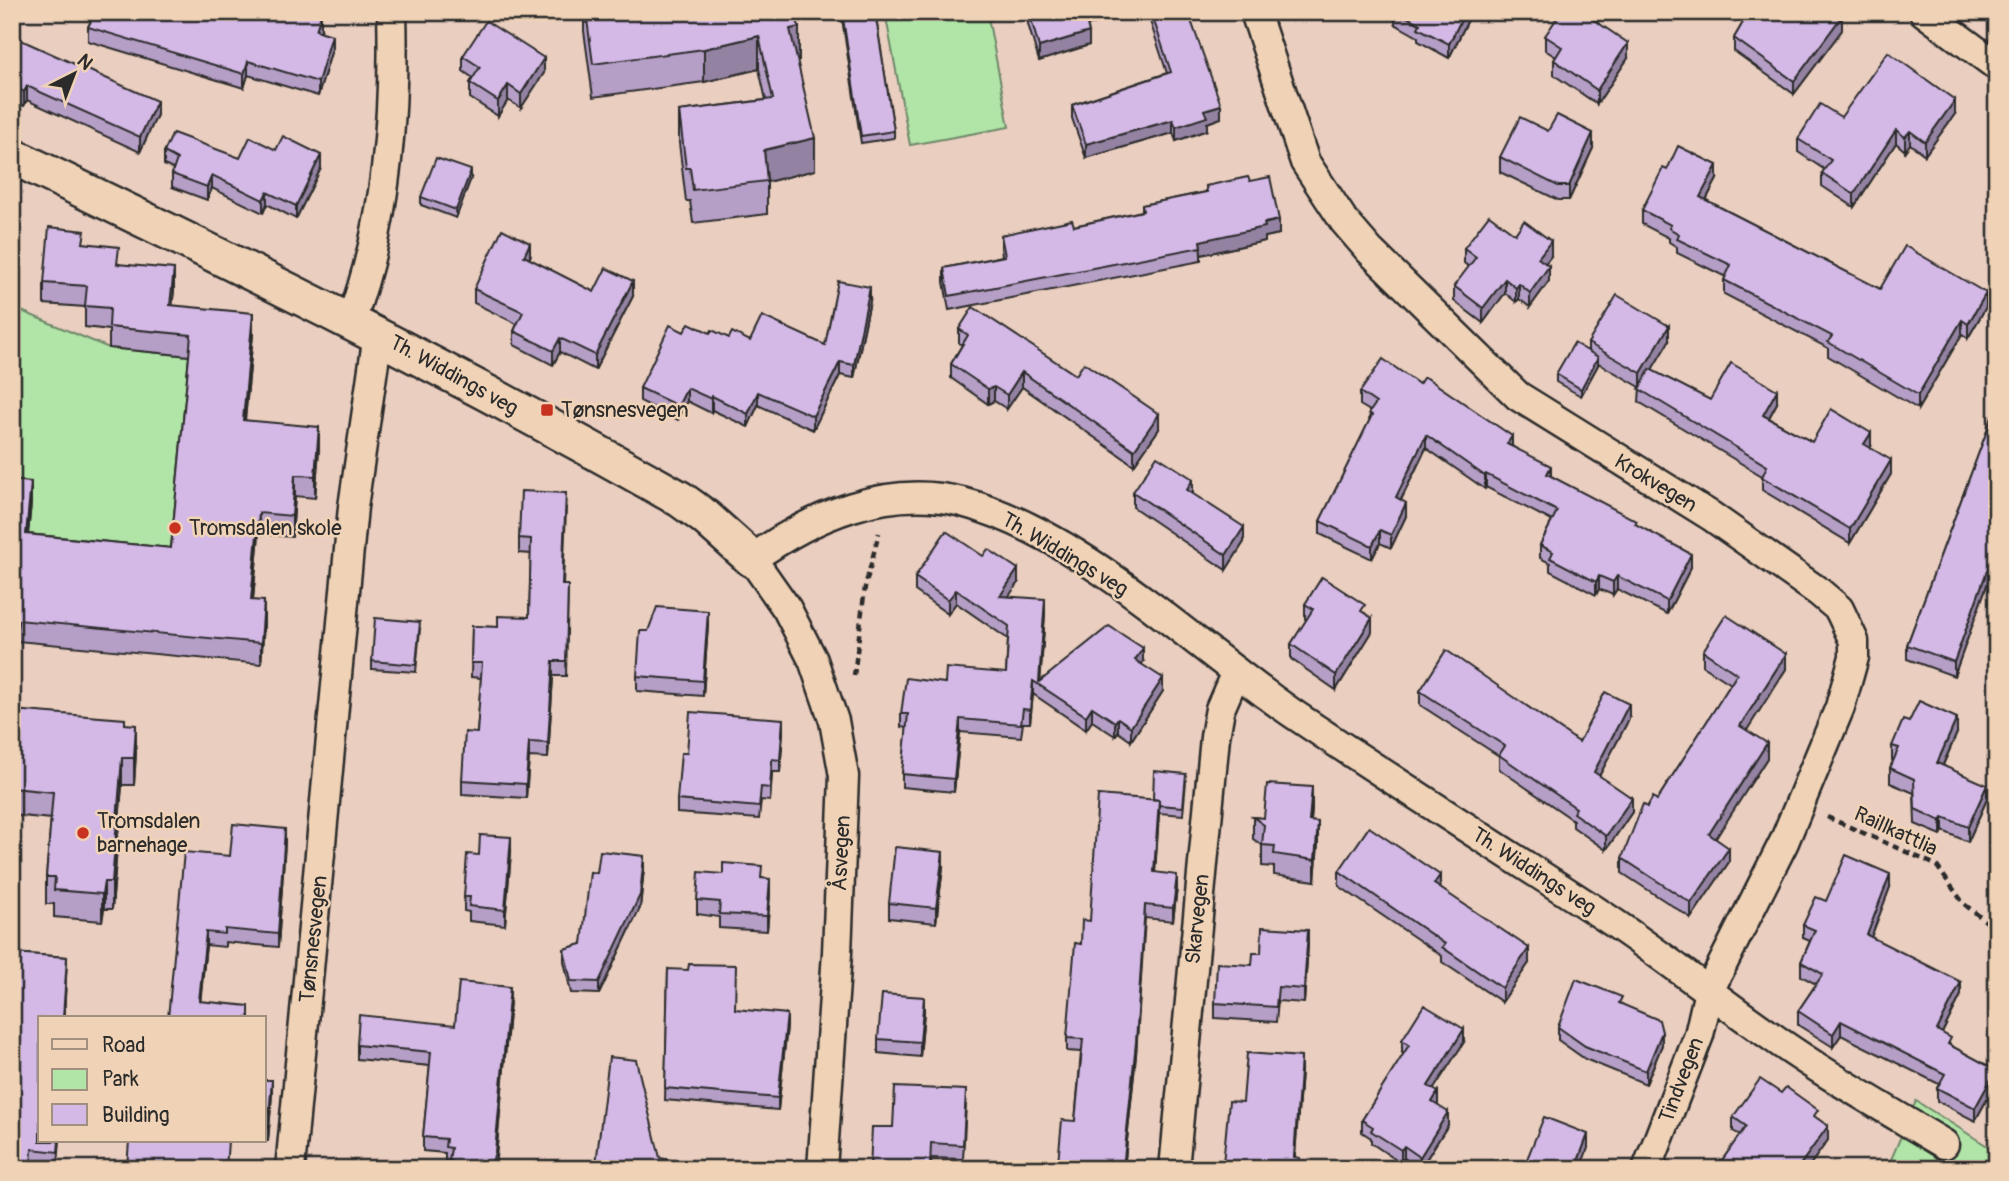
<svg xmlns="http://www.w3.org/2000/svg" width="2009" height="1181" font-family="Pangolin,sans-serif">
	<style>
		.green { fill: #b1e5a7; stroke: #6e8869; stroke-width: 2 }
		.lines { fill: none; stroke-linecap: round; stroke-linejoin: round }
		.minor-casing { stroke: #2b2b2b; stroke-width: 33 }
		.tertiary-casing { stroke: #2b2b2b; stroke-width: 40 }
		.path { stroke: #2b2b2b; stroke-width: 4.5; stroke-dasharray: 7 5; stroke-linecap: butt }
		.minor { stroke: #f0d3b6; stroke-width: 28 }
		.tertiary { stroke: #f0d3b6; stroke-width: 35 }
		.wall { fill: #b69fc7; stroke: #2b2b2b; stroke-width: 2 }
		.shaded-wall { fill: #9482a2; stroke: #2b2b2b; stroke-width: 2 }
		.building { fill: #d4b9e7; stroke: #2b2b2b; stroke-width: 2 }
		.poi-dot { fill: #c8321e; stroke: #f0d3b6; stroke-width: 2.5 }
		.labels { text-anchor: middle; stroke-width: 5; stroke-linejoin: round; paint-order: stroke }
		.street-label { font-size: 21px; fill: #2b2b2b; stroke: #f0d3b6 }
		.poi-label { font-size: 21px; fill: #2b2b2b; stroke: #f0d3b6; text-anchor: start }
	</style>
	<rect width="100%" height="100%" fill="#eacec0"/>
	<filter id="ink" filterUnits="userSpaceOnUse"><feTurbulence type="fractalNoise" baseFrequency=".0143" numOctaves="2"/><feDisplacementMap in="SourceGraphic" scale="14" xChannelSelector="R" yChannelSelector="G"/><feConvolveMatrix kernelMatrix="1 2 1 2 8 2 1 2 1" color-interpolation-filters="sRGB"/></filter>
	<g filter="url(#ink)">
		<!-- green -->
		<g class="green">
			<path d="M885,12H987L1009,127L910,145Z"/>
			<path d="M12,307L109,348L191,356L171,569L26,555L12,502Z"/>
			<path d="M1916,1101L1997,1152V1169H1887Z"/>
		</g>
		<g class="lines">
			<defs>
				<g id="minor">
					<path d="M1255,12L1305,162L1344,221L1369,250L1518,396L1711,516L1819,592L1839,609L1854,641V657L1840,707L1784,842L1709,991L1699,1035L1647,1169"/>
					<path d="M1924,12L1997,66"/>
					<path d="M351,320C387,224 395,114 392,12"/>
					<path d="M290,1169L353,507L378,334"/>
					<path d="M822,1169L837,953L844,776L834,721L813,660L787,609L752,559C812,516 887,483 962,502C1079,532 1193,645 1292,713C1393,781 1497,847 1599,913C1656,950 1709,993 1765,1032C1822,1073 1884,1108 1944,1144"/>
					<path d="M1174,1169L1215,737L1220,709L1236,672"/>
				</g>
				<path id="tertiary" d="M12,156C238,264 462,375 680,499L705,517L752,559"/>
			</defs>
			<!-- minor casing -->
			<use href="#minor" class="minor-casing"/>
			<!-- tertiary casing -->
			<use href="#tertiary" class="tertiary-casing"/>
			<!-- path -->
			<g class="path">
				<path d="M854,676L865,587L879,533"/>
				<path d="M1827,817L1936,865L1964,904L1997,930"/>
			</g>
			<!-- minor -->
			<use href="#minor" class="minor"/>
			<!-- tertiary -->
			<use href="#tertiary" class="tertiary"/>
		</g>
		<!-- wall -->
		<g class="wall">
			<path d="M87,12H232L255,19L321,30L320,31L332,49L318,96L248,75L244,88L88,41V27L94,15Z"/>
			<path d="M584,12H795L799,60H797L815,170L767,182V214L693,223L690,201H686L679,143V111L766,100L759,69L704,82L593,97L584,31Z"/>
			<path d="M841,12H875L894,131V138L861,143Z"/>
			<path d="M1028,12H1129L1087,25L1089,45L1039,61L1028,24Z"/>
			<path d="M1147,12H1188L1221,118L1207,123V130L1176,141L1173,133L1086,158L1072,118V105L1167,73Z"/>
			<path d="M1395,12H1472L1449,58L1418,41V37L1395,24Z"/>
			<path d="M1741,12H1837L1842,30L1794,94L1734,51V38L1747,16Z"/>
			<path d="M12,36L157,115L140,152L27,100L24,106L12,101Z"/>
			<path d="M1545,36L1628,58L1597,104L1554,75V60L1556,57L1545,50Z"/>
			<path d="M463,56L544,73L521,108L508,100L498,116L470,98V83L473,78L463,71Z"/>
			<path d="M1955,114L1925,155L1910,144L1905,151L1896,143L1854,207L1822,186V173L1825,170L1798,152V139L1841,117Z"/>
			<path d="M1548,131L1593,148L1569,200H1558L1500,172V157Z"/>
			<path d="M276,150L321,168L296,219L267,204L263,213L212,188L207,200L172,187V174L173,169L164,165V152L240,158Z"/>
			<path d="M1667,170L1717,179L1706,200L1880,289L1986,307L1968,338L1962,334L1918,409L1828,356V348L1724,294V280L1726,277L1677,253V247L1669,242V238L1642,224V210Z"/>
			<path d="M471,178L456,218L421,205V197Z"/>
			<path d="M1250,181L1279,234L1265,237V241L1201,255V261L949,310L944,282V268L1002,256L1001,248V235L1074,226L1142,211V205L1206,192V186Z"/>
			<path d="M1515,234L1551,256L1545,263L1549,281L1530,307L1519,299L1516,302L1505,293L1483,323L1454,301V286L1469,267L1464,263V248Z"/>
			<path d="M85,244L119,264L174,290L172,306L253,334L245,420L319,449L315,498L295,496L292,537L259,534L253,600L264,623L261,664L18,641L16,664L12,663V480L31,503L28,534L171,548L189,356L109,348V330L85,327V307L44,304V283Z"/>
			<path d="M530,257L529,259L594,292L633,296L595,370L560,352L553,365L514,345V331L517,324L474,303V289Z"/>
			<path d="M870,301L854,378L840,375L813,430L758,405L748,427L712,410L711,413L687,401L678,420L640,401V388L684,332L710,333L729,338L750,341L825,345Z"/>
			<path d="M959,329L1159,429L1134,465L1022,387L1007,409L994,401L988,404L951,378V364L962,345L959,343Z"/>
			<path d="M1669,341L1651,370L1710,400L1777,403L1769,418L1812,442L1871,446L1869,448L1891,474L1850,543L1762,490V476L1639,402L1640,387L1598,363V365L1581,396L1556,382V374L1588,352V343Z"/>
			<path d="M1360,392L1512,446L1551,476L1637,525L1691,567L1667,614L1617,589L1613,595L1599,589L1596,595L1550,571V563L1540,558V545L1552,521L1486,487L1485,489L1426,448L1401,500L1406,516L1391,548L1380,543L1372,559L1320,534V521L1369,422L1370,411L1360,405Z"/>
			<path d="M1997,404V557L1954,676L1907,659V645Z"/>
			<path d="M1133,492L1244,542L1226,570L1133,507Z"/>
			<path d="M566,508L563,585H568L566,676H553L548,758L529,757L526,798L462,794V780L477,733L481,678L471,677L472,626L498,627L529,617L531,554L519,553V538Z"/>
			<path d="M915,577L1018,583L1008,596L1045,613L1040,681L1143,662L1141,664L1163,691L1131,741L1118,732L1115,736L1092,721L1086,730L1033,694L1030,723H1023L1021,737L960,732L954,792L902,787V774L907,728L901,727V714L945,683L1006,673L1008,639L956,603L948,614L915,591Z"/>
			<path d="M1305,604L1365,613L1372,632L1336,690L1291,659V644L1307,620L1305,619Z"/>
			<path d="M708,625L703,696L637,691V676Z"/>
			<path d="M420,629L416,672L372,669V661Z"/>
			<path d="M1703,651L1786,669L1746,730L1767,758L1715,838L1729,862L1691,918L1622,873V858L1647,807L1657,800L1731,684L1703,666Z"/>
			<path d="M1420,691L1579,742L1629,719L1599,776L1632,812L1606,850L1573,827V820L1499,769V756L1420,705Z"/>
			<path d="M12,710L125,724L136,752L134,785H122L112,909H104L102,921L54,917V904H46V877L51,819L12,815Z"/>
			<path d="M1909,722L1957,733L1943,765L1987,799L1968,842L1943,831L1941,835L1915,824L1914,793L1890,783V768L1893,761L1892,760V746Z"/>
			<path d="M783,732L780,772H772L770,801L761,800L759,819L677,813V800L687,753Z"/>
			<path d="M1186,781L1183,815L1159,813L1155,873L1177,888L1173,921L1145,918L1136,1055L1124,1169H1058V1163L1075,1121L1081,1052L1067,1051V1038L1081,944L1090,921L1153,799Z"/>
			<path d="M1312,809L1311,821L1318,843L1315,881L1274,875V867L1262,866V845L1253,839V817L1264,818Z"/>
			<path d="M285,842L278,947L225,942V947L206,945L200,1002L249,1018H168L230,856Z"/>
			<path d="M511,852L505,925L469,921V912L464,911V897Z"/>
			<path d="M943,867L936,923L889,918V903Z"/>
			<path d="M644,868L640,908L599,994L571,993L564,961V949L582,944L597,873Z"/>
			<path d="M1339,871L1440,888L1529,963L1502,1002L1442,962V956L1339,886Z"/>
			<path d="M762,878L770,894L767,931L719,928V917L697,914V900Z"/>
			<path d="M1890,887L1871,937L1961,995L1942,1033L1951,1046L1996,1083L1975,1121L1937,1101V1088L1939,1084L1841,1035L1833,1047L1798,1025V1011L1816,984L1801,976V962L1810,941L1803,938V925L1826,901Z"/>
			<path d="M1308,945L1304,1003L1278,1001L1276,1022L1215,1018V1003L1252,965L1261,953Z"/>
			<path d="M12,953L67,957L64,1018H40V1141H60L58,1165L32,1163L31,1169H12Z"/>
			<path d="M668,969L735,1009L787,1026L778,1110L665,1100Z"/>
			<path d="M510,1001L495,1169H449V1162L445,1161V1153L423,1151V1137L430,1066L357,1059V1045L455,1025Z"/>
			<path d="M1622,1004L1662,1045L1646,1084L1585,1059L1558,1040V1027Z"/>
			<path d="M924,1012L920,1057L878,1053V1039Z"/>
			<path d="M1402,1040L1464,1042L1433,1089L1437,1105L1448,1125L1420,1169L1404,1158L1401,1163L1371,1143V1138L1362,1132V1120L1404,1054L1402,1053Z"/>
			<path d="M1301,1071L1295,1157L1300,1169H1223V1164L1243,1102Z"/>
			<path d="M264,1080L272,1094L268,1141H261H264Z"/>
			<path d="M966,1105L963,1159L931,1158V1169H870L893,1127Z"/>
			<path d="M1733,1117L1818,1119L1828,1140L1807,1169H1716L1740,1135L1733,1131Z"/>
		</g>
		<!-- shaded-wall -->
		<g class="shaded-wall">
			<path d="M1087,12H1129L1084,27V13Z"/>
			<path d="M1465,12H1472L1449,58V44Z"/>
			<path d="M321,15V30L316,44V30Z"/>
			<path d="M1842,16V30L1794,94V81Z"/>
			<path d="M799,27V60L790,62V29Z"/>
			<path d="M1089,32V45L1039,61V47Z"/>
			<path d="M332,35V49L318,96V82Z"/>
			<path d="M759,36V69L704,82V49Z"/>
			<path d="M1628,43V58L1597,104V90Z"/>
			<path d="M544,58V73L521,108V94Z"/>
			<path d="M248,61V75L244,88V74Z"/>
			<path d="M508,85V100L498,116V101Z"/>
			<path d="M27,86V100L24,106V92Z"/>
			<path d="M1955,100V114L1925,155V142Z"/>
			<path d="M157,101V115L140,152V137Z"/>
			<path d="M1221,105V118L1207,123V130L1176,141V127L1204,110Z"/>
			<path d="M1173,120V133L1086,158V144Z"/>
			<path d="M1896,130V143L1854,207V194Z"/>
			<path d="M1910,131V144L1905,151V137Z"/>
			<path d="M1593,133V148L1569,200V186Z"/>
			<path d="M815,138V170L767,182L764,150Z"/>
			<path d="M321,155V168L296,219V206Z"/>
			<path d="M1717,165V179L1700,211V197Z"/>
			<path d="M471,170V178L456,218V210Z"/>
			<path d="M212,175V188L207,200V187Z"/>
			<path d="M267,192V204L263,213V200Z"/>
			<path d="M1279,220V234L1265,237V241L1201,255L1200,241Z"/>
			<path d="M1551,241V256L1538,273V258Z"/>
			<path d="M530,243V257L524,270V256Z"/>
			<path d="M1549,266V281L1530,307V293Z"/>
			<path d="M174,269V290L170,327V305Z"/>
			<path d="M1505,279V293L1483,323V308Z"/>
			<path d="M633,281V296L595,370V355Z"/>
			<path d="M1519,284V299L1516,302V288Z"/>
			<path d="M870,287V301L854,378V365Z"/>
			<path d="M1986,293V307L1968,338V324Z"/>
			<path d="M253,313V334L243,441V420Z"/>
			<path d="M1962,320V334L1918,409V395Z"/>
			<path d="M1669,326V341L1641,388V373Z"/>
			<path d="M560,338V352L553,365V351Z"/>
			<path d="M1598,357V365L1581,396V389Z"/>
			<path d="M840,362V375L813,430V416Z"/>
			<path d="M1022,372V387L1007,409V395Z"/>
			<path d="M994,387V401L988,404V389Z"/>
			<path d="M687,388V401L678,420V406Z"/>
			<path d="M1777,390V403L1763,428V415Z"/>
			<path d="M758,392V405L748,427V414Z"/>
			<path d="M712,396V410L711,413V399Z"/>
			<path d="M1159,414V429L1134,465V450Z"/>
			<path d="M319,427V449L315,498V476Z"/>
			<path d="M1871,433V446L1864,458V444Z"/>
			<path d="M1426,435V448L1396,510V497Z"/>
			<path d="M1512,436V449L1507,444Z"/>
			<path d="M1891,460V474L1850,543V529Z"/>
			<path d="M1551,466V479L1547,474Z"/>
			<path d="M1486,474V487L1485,489V476Z"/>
			<path d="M295,475V496L292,537V516Z"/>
			<path d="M1193,479V494L1187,490Z"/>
			<path d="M31,482V503L26,555V534Z"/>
			<path d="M1406,503V516L1391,548V535Z"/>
			<path d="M259,513V534L251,621V600Z"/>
			<path d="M1244,527V542L1226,570V555Z"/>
			<path d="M1380,530V543L1372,559V546Z"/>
			<path d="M1997,543V557L1954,676V662Z"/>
			<path d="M1691,554V567L1667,614V601Z"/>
			<path d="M1018,569V583L1000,609V596Z"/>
			<path d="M1599,576V589L1596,595V582Z"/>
			<path d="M1617,576V589L1613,595V582Z"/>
			<path d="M956,590V603L948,614V600Z"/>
			<path d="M1045,599V613L1040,686L1039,685Z"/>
			<path d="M264,601V623L261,664V643Z"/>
			<path d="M708,611V625L703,696V681Z"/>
			<path d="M1372,618V632L1336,690V675Z"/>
			<path d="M18,620V641L16,664V642Z"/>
			<path d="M1143,648V662L1135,673V660Z"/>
			<path d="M1786,654V669L1740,741V726Z"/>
			<path d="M553,661V676L548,758V743Z"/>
			<path d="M1163,678V691L1131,741V727Z"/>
			<path d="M1033,681V694L1030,723V710Z"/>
			<path d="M1629,704V719L1594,786V772Z"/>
			<path d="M1092,707V721L1086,730V716Z"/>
			<path d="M1118,718V732L1115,736V722Z"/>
			<path d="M1957,718V733L1937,778V763Z"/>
			<path d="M783,719V732L780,772V760Z"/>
			<path d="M960,719V732L954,792V779Z"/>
			<path d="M136,725V752L134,785V758Z"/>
			<path d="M529,742V757L526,798V784Z"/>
			<path d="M1767,743V758L1709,849V834Z"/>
			<path d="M122,758V785L112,909V882Z"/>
			<path d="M772,759V772L770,801V788Z"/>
			<path d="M1987,785V799L1968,842V827Z"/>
			<path d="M1312,787V809L1309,843V821Z"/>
			<path d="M1632,798V812L1606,850V836Z"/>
			<path d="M1159,800V813L1154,886V872Z"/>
			<path d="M1943,817V831L1941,835V821Z"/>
			<path d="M1318,822V843L1315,881V860Z"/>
			<path d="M285,829V842L278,947V934Z"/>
			<path d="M511,837V852L505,925V910Z"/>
			<path d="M1729,848V862L1691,918V903Z"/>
			<path d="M943,852V867L936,923V908Z"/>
			<path d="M644,856V868L640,908L599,994V982Z"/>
			<path d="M1890,874V887L1867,948V935Z"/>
			<path d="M1177,875V888L1173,921V908Z"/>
			<path d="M1440,875V890L1434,884Z"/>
			<path d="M770,879V894L767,931V916Z"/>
			<path d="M104,882V909L102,921V894Z"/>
			<path d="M1145,905L1136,1055L1124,1169H1123Z"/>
			<path d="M1308,930V945L1304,1003V989Z"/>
			<path d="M206,932V945L199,1015V1001Z"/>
			<path d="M1529,948V963L1502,1002V988Z"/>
			<path d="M67,957L64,1018H63Z"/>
			<path d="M1961,982V995L1937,1043V1030Z"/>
			<path d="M510,987V1001L495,1166V1169H490Z"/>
			<path d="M924,997V1012L920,1057V1042Z"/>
			<path d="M787,1014V1026L778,1110V1098Z"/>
			<path d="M1841,1021V1035L1833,1047V1034Z"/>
			<path d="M1464,1029V1042L1428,1098V1086Z"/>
			<path d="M1662,1032V1045L1646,1084V1071Z"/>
			<path d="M1301,1057V1071L1294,1169V1157Z"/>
			<path d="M1996,1070V1083L1975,1121V1108Z"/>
			<path d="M272,1080V1094L268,1141V1128Z"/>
			<path d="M1438,1092V1105L1432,1114V1102Z"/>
			<path d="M1448,1112V1125L1420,1169V1157Z"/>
			<path d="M1828,1126V1140L1807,1169H1797Z"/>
			<path d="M1588,1134V1148L1580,1169H1575Z"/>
			<path d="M1404,1146V1158L1401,1163V1150Z"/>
		</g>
		<!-- building -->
		<g class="building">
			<path d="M95,12H232L255,19L257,12H277L287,15L288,12H310L321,15L316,30L332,35L318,82L248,61L244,74L88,27Z"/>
			<path d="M586,12H795L799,27L790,29L815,138L764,150L767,181L693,190L690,168H686L679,111L773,99L759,36L704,49L593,64Z"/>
			<path d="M842,12H875L894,131L861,136Z"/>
			<path d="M1029,12H1087L1084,13L1089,32L1039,47Z"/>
			<path d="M1151,12H1188L1221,105L1204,110L1207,117L1176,127L1173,120L1086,144L1072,105L1171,72Z"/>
			<path d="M1398,12H1465L1449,44L1418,28L1420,24Z"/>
			<path d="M1561,12H1582L1628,43L1597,90L1554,60L1562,47L1545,36Z"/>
			<path d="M1749,12H1837L1842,16L1794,81L1734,38Z"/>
			<path d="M486,21L544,58L521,94L508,85L498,101L470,83L480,67L463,56Z"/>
			<path d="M12,36L157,101L140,137L27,86L24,92L12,86Z"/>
			<path d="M1888,52L1955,100L1925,142L1910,131L1905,137L1896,130L1854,194L1822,173L1831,160L1798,139L1820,104L1841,117Z"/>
			<path d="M1557,115L1593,133L1569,186H1558L1500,157L1520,117L1548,131Z"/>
			<path d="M173,133L240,158L250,137L276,150L283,136L321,155L296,206L267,192L263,200L212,175L207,187L172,174L177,159L164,152Z"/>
			<path d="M1678,146L1717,165L1700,197L1880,289L1905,246L1986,293L1968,324L1962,320L1918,395L1828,342L1832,336L1724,280L1731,265L1677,239L1679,234L1669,228L1671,225L1642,210L1663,168L1667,170Z"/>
			<path d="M436,158L471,170L456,210L421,197Z"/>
			<path d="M1248,177L1250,181L1270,177L1279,220L1264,223L1265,227L1200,241L1201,247L949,296L944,268L1005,256L1001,235L1072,220L1074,226L1143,211L1142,205L1207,192L1206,186Z"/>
			<path d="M1489,215L1515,234L1524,221L1551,241L1538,258L1549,266L1530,293L1519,284L1516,288L1505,279L1483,308L1454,286L1476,257L1464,248Z"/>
			<path d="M49,227L85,231L83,243L119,247L117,264L174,269L170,305L253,313L243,420L319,427L315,476L295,475L292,516L259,513L251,600L264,601L261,643L18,620L16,642H12V480L31,482L26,534L171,548L191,335L109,327L110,308L85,306L87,286L44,283Z"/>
			<path d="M502,229L530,243L524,256L594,292L606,268L633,281L595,355L560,338L553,351L514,331L523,312L474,289Z"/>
			<path d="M838,281L870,287L854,365L840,362L813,416L758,392L748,414L712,396L711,399L687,388L678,406L640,388L670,325L684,332L689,323L710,333L712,330L729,338L732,332L750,341L762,316L825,345Z"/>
			<path d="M1617,295L1669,326L1641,373L1588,343Z"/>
			<path d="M973,307L1076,375L1084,363L1159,414L1134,450L1022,372L1007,395L994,387L988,389L951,364L968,335L959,329Z"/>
			<path d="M1574,343L1598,357L1581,389L1556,374Z"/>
			<path d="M1383,359L1419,384L1423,378H1427L1512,436L1507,444L1551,466L1547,474L1637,521L1635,524L1691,554L1667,601L1617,576L1613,582L1599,576L1596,582L1550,558L1553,552L1540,545L1557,511L1486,474L1485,476L1426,435L1396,497L1406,503L1391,535L1380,530L1372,546L1320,521L1372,415L1369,413L1376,403L1360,392Z"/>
			<path d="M1731,363L1777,390L1763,415L1812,442L1831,409L1871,433L1864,444L1891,460L1850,529L1762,477L1767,466L1639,389L1650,369L1710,400Z"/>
			<path d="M1997,404V543L1954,662L1907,645Z"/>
			<path d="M1157,456L1193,479L1187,490L1244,527L1226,555L1133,492Z"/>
			<path d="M521,491L566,493L562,585H568L566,661H553L548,743L529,742L526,784L462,780L465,732L477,733L482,663H471L472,626L498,627V616L529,617L531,539L519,538Z"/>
			<path d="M946,531L983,556L988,549L1018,569L1000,596L1045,599L1039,682L1109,626L1143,648L1135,660L1163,678L1131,727L1118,718L1115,722L1092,707L1086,716L1033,681L1030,710L1023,709L1021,724L960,719L954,779L902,774L908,714H901L906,678L945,683L946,668L1006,673L1009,626L956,590L948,600L915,577Z"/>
			<path d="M1322,577L1365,605L1361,611L1372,618L1336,675L1291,644L1313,609L1305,604Z"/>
			<path d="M657,607L708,611L703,681L637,676L640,631H648Z"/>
			<path d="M1726,615L1786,654L1740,726L1767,743L1709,834L1729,848L1691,903L1622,858L1643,804L1647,807L1653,797L1657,800L1737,674L1703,651Z"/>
			<path d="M375,618L420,622L416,665L372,661Z"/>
			<path d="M1446,650L1579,742L1605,692L1629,704L1594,772L1632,798L1606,836L1573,813L1576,808L1499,755L1505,746L1420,691Z"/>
			<path d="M1919,701L1957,718L1937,763L1987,785L1968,827L1943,817L1941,821L1915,809L1914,779L1890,768L1899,748L1892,746L1903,720L1909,722Z"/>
			<path d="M12,710L125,719V724L136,725L134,758H122L112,882H104L102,894L54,890L55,877H46L53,792L12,788Z"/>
			<path d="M690,712L783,719L780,760L772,759L770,788L761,787L759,807L677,800L681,753H687Z"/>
			<path d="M1154,771L1186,774L1183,807L1159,805V800L1153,799Z"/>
			<path d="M1267,784L1312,787L1309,821L1318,822L1315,860L1274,854L1275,846L1262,845L1264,825L1253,817L1264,818Z"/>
			<path d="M1098,795L1159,800L1154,872L1177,875L1173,908L1145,905L1136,1042L1123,1169L1058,1163L1062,1120L1075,1121L1083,1039L1067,1038L1075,943L1081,944L1082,920L1090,921Z"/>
			<path d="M233,824L285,829L278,934L225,929V934L206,932L199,1001L249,1006V1018H168L184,852L230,856Z"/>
			<path d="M1369,827L1440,875L1434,884L1529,948L1502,988L1442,947L1445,944L1339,871Z"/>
			<path d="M480,835L511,837L505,910L469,906L470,897H464L467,854L479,855Z"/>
			<path d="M895,847L943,852L936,908L889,903Z"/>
			<path d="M600,851L644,856L640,895L599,982L571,981L564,949L582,944L590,872L597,873Z"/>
			<path d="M1846,855L1890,874L1867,935L1961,982L1937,1030L1951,1038L1948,1044L1996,1070L1975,1108L1937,1088L1945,1074L1841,1021L1833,1034L1798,1011L1823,974L1801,962L1815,930L1803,925L1816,897L1826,901Z"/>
			<path d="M723,863L762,866L761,878L770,879L767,916L719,914L720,902L697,900L699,872L723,874Z"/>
			<path d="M1262,927L1308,930L1304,989L1278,987L1276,1007L1215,1003L1217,963L1252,965L1253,953H1261Z"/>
			<path d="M12,953L67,957L63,1018H40V1141H59L58,1152L32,1149L31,1169H12Z"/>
			<path d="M689,964L736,965L735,1009L787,1014L778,1098L665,1088L668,969L688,970Z"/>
			<path d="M1576,979L1622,997L1619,1003L1659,1020L1662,1032L1646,1071L1585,1046L1558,1027Z"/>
			<path d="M459,982L510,987L495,1152L490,1169H451L452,1161H449L451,1148L445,1147L446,1139L423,1137L431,1052L357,1045L359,1015L455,1025Z"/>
			<path d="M882,994L924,997L920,1042L878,1039Z"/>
			<path d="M1424,1005L1464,1029L1428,1086L1438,1092L1432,1102L1448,1112L1420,1157L1404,1146L1401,1150L1371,1131L1373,1127L1362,1120L1409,1045L1402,1040Z"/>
			<path d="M1247,1053L1301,1057L1294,1157L1300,1158L1299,1169H1236V1166L1223,1164L1229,1101L1243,1102Z"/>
			<path d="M609,1057L636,1060L660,1158L718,1169H580L581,1163L596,1164Z"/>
			<path d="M1760,1079L1781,1093L1786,1087L1818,1110L1814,1116L1828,1126L1797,1169H1716L1746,1126L1733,1117Z"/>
			<path d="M264,1080H272L268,1128H264Z"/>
			<path d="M895,1087L966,1090L963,1145L931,1143L930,1169H870L872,1127H893Z"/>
			<path d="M1544,1117L1588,1134L1575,1169H1523Z"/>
			<path d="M129,1141H228L226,1169L127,1168Z"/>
		</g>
	</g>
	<!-- markers -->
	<g class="poi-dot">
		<rect x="540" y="403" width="14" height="14" rx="3.5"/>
		<circle cx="175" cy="528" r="7"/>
		<circle cx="83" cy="833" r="7"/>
	</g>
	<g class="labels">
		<!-- street labels -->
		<g class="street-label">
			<text transform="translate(454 375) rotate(29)" y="7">Th. Widdings veg</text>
			<text transform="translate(1656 483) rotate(31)" y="7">Krokvegen</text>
			<text transform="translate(1065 554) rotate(31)" y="7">Th. Widdings veg</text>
			<text transform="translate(1896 831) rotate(25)" y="7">Raillkattlia</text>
			<text transform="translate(841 853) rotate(-87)" y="7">Åsvegen</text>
			<text transform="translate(1534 871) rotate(33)" y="7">Th. Widdings veg</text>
			<text transform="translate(1197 919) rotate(-84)" y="7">Skarvegen</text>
			<text transform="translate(313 939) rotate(-84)" y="7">Tønsnesvegen</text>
			<text transform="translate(1681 1080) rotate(-69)" y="7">Tindvegen</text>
		</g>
		<!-- poi labels -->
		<g class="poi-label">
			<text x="561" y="417">Tønsnesvegen</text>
			<text x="189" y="535">Tromsdalen skole</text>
			<text x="97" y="828">Tromsdalen<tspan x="97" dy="24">barnehage</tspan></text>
		</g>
	</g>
	<!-- margin -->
	<rect width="2009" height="1181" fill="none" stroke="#f0d3b6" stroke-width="42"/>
	<rect x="21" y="21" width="1967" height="1139" fill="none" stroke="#2b2b2b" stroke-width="2.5" filter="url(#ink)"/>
	<!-- legend -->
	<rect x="38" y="1016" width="228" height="126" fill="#f0d3b6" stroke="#a1907e" stroke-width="2"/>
	<rect x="52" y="1039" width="35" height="10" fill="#f0d3b6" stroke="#a1907e" stroke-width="2"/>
	<text x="102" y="1052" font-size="21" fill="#2b2b2b">Road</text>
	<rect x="52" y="1069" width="35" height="21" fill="#b1e5a7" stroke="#a1907e" stroke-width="2"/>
	<text x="102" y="1086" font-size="21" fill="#2b2b2b">Park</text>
	<rect x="52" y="1104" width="35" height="21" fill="#d4b9e7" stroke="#a1907e" stroke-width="2"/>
	<text x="102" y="1122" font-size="21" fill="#2b2b2b">Building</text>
	<!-- north arrow -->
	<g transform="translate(74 74) rotate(42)" stroke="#f0d3b6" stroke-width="5" paint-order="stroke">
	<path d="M0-5L12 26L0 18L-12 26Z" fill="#2b2b2b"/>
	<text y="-10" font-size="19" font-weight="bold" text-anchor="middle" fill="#2b2b2b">N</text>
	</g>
</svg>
